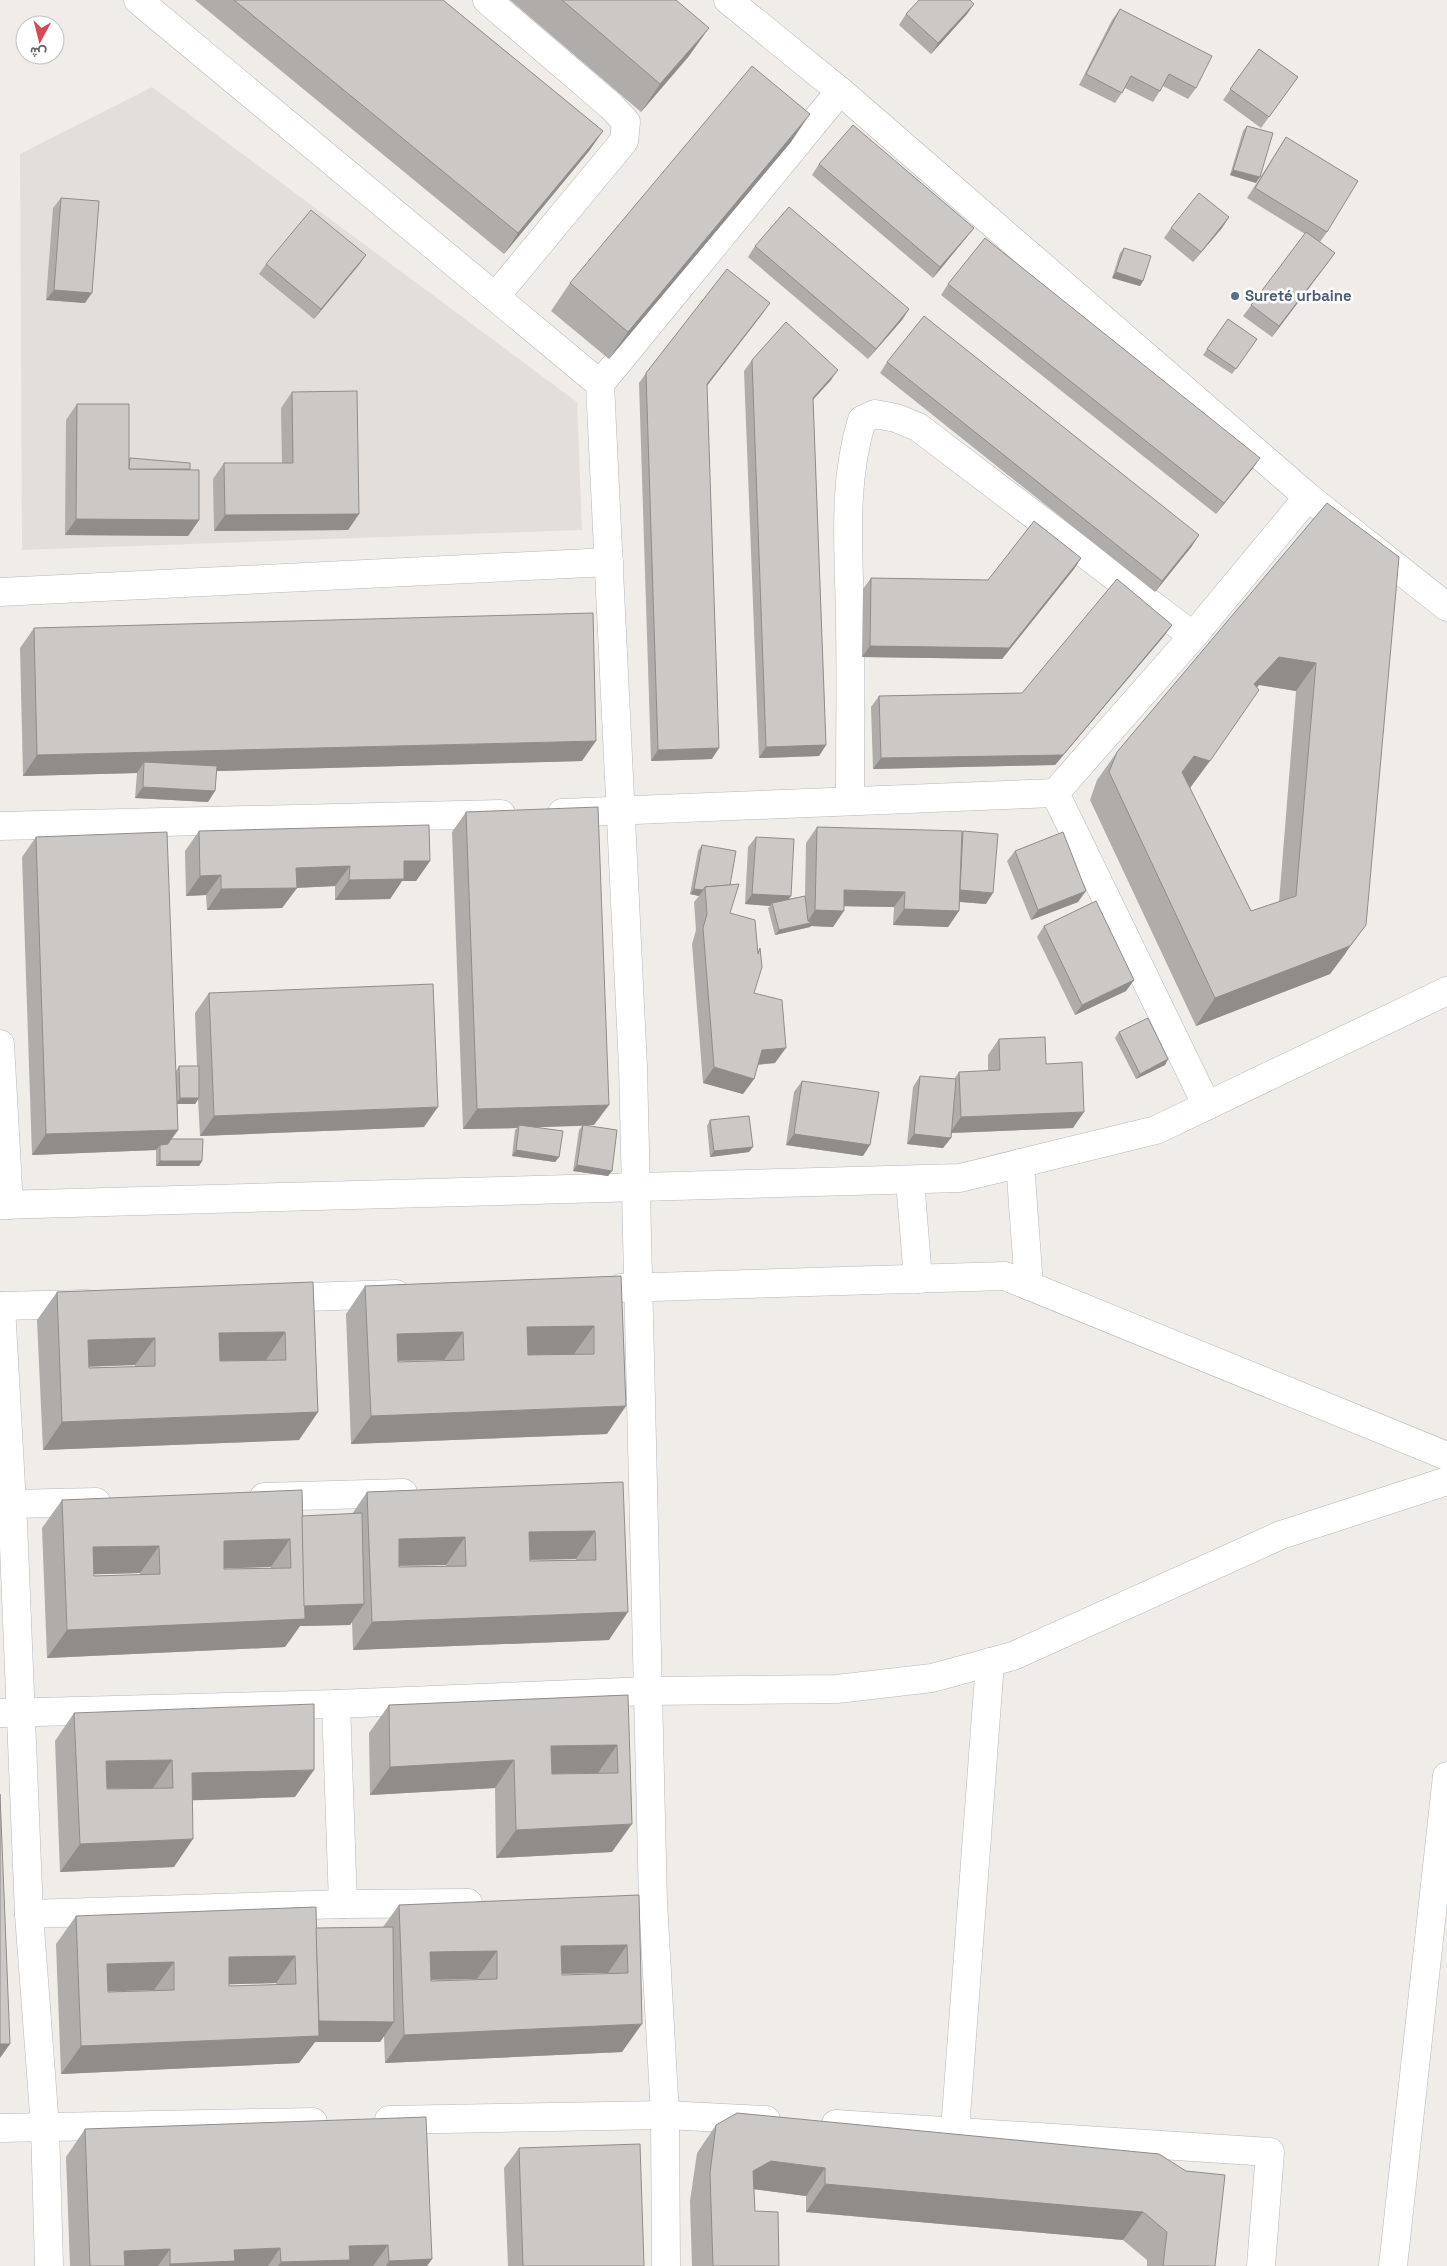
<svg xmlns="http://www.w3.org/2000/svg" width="1447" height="2266" font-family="'Space Grotesk',Vazirmatn,sans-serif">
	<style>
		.education { fill: #e3deda }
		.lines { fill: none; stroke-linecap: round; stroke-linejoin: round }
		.minor-casing { stroke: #b3b6b9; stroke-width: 29 }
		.tertiary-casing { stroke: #b3b6b9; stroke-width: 29 }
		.minor { stroke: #fff; stroke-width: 28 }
		.tertiary { stroke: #fff; stroke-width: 28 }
		.wall { fill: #afaca9; fill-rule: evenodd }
		.shaded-wall { fill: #8f8c8a }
		.building { fill: #ccc8c5; stroke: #8f8c8a; fill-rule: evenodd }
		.service-dot { fill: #5c6f8a; stroke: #fff; stroke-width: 2 }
		.labels { text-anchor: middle; stroke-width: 5; stroke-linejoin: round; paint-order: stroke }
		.service-label { font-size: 15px; font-weight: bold; fill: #4e5e75; stroke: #fff; text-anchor: start }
	</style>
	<rect width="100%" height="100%" fill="#f0ede8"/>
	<!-- education -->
	<path class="education" d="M152,87L577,402L582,530L22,550L20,154Z"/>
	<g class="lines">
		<defs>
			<g id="minor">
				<path d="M138,0L600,384L633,1067L653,1902L665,2115L666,2266"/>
				<path d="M487,0L611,106L626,122L624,141L495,297"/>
				<path d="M728,0L840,91L1308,497L1447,607"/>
				<path d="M600,384L840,91"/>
				<path d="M0,592L609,562"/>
				<path d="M850,801C850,740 851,680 850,619C849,552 842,484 862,420L875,414L896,418L918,427L1193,636"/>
				<path d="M562,813L1055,793"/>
				<path d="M0,826L501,814"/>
				<path d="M0,1044L9,1205"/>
				<path d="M1207,1106L1055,793L1193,636L1308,497"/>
				<path d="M1020,1163L1029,1286"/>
				<path d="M910,1180L918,1279"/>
				<path d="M0,1205L960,1178L1156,1130L1447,991"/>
				<path d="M621,1288L1005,1276L1447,1456"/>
				<path d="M276,1298L396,1294"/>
				<path d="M0,1306L86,1304"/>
				<path d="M1,1306L13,1522L29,1914L45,2127L49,2266"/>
				<path d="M264,1497L403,1493"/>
				<path d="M12,1504L96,1502"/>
				<path d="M336,1704L343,1904"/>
				<path d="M0,1713L336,1704L648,1691L837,1689L932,1678L1013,1656L1281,1535L1447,1481"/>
				<path d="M29,1914L343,1904L468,1903"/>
				<path d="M389,2120L665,2115L766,2120"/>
				<path d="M836,2124L1270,2152L1261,2266"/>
				<path d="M0,2128L313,2122"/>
				<path d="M955,2130L990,1662"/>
			</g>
			<path id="tertiary" d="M1393,2266L1447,1776"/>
		</defs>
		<!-- minor casing -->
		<use href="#minor" class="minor-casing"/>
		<!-- tertiary casing -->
		<use href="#tertiary" class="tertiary-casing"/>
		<!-- minor -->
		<use href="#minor" class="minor"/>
		<!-- tertiary -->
		<use href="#tertiary" class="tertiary"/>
	</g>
	<!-- wall -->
	<g class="wall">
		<path d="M195,0H443L603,131L589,151L504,254Z"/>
		<path d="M510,0H676L689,56L641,112Z"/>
		<path d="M974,4L967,14L931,54L899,25L906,14Z"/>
		<path d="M1120,9L1196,88L1188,99L1163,86L1153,102L1125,88L1115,103L1079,85L1112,20Z"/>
		<path d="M1259,49L1298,77L1261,128L1223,100Z"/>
		<path d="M1247,126L1256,183L1230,175L1243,131Z"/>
		<path d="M1286,137L1327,232L1320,242L1335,253L1272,337L1243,316L1305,234L1247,198Z"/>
		<path d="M791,142L609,359L551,311L570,283Z"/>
		<path d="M819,164L974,228L966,238L933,278L812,175Z"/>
		<path d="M61,198L85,303L46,300L53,208Z"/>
		<path d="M1229,217L1222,228L1193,262L1164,238L1171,228Z"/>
		<path d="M755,246L909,309L902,320L868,359L748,257Z"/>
		<path d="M1124,248L1143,281L1140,286L1112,278L1120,253Z"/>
		<path d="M366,255L358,266L314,319L259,274L266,264Z"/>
		<path d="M948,284L1253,468L1216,514L941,295Z"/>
		<path d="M763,313L707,385L712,759L651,761L639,383L646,373Z"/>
		<path d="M1228,319L1257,339L1232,374L1203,355Z"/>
		<path d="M752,360L831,380L813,400L826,745L819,756L759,758L744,371Z"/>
		<path d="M887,362L1192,546L1155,592L880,373Z"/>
		<path d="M292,392L359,514L348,530L214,531L213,479L224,463H282L281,408Z"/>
		<path d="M77,404L129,459L190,469L199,520L188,536L65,535L66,420Z"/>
		<path d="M1399,557L1346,953L1330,974L1196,1026L1090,800L1097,780L1117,752ZM1259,685L1296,691L1279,902L1251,911L1190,788Z"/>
		<path d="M1081,558L1074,569L1002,659L862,657L863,589L871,578L988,580Z"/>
		<path d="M1172,625L1164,636L1055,765L873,769L871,707L879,696L1022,693Z"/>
		<path d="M34,628L582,761L216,771L215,791L208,802L135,798L137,773L23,776L20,648Z"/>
		<path d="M466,812L594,1125H587L612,1171L608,1176L573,1171L579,1130L582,1126L537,1127L559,1157L555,1162L512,1156L515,1130L517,1128L463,1129L452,832Z"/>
		<path d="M817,827L962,832L963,831L986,904L960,902L959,911L948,927L893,925L894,907L844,906L833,927L811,926L810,927L775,935L768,908L770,906L745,904L748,847L756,837L791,896L788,899L805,896L806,843Z"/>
		<path d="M199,831L430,861L416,881H402L390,899L335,900V886L297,888L282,908L207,910L206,895L186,896L185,851Z"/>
		<path d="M36,837L176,1071L179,1066H197L195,1013L209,993L424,1127L200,1136L198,1099L195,1104H177L178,1130L171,1139L202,1161L199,1166H156V1150L32,1155L22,857Z"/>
		<path d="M702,845L730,885V913L758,951L760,948L754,993L775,1063L758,1065L754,1079L743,1094L703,1083L692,944L696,930L694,902L699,896L690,894L698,851Z"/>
		<path d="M1015,851L1078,902L1031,920L1007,861Z"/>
		<path d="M1044,926L1134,980L1126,991L1075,1015L1037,937Z"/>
		<path d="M1119,1032L1168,1059L1165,1065L1136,1079L1115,1038Z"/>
		<path d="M999,1039L1046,1064L1073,1128L951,1133V1138L943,1148L907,1144L913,1087L920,1076L954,1079L959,1072L988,1071V1055Z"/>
		<path d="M802,1081L863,1156L786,1145L794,1092Z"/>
		<path d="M710,1120L749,1152L710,1157L707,1126Z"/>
		<path d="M621,1276L607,1434L351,1444L346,1314L365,1286ZM444,1360V1361L398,1362V1361Z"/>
		<path d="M313,1282L318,1412L299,1440L43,1450L37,1320L57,1292ZM135,1365V1367L89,1368V1367Z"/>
		<path d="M623,1482L609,1640L353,1650L352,1622L350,1625L300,1626L285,1647L47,1658L42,1528L62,1500L302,1516L352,1514L367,1492ZM576,1559V1560L530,1561V1560ZM446,1565V1566L399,1567V1566ZM271,1567V1568L224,1569V1568ZM140,1573V1575L94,1576V1574Z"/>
		<path d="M628,1695L612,1852L496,1858L495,1788L370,1795L369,1733L389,1705ZM598,1773V1774H552Z"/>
		<path d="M74,1713L295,1797L193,1800L174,1867L60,1872L55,1741ZM107,1788H153L107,1789Z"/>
		<path d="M639,1895L622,2052L385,2063L384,2036L380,2042H315L299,2063L61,2074L56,1944L76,1916L316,1928L383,1927L399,1905ZM608,1973V1974L562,1975V1974ZM477,1979V1980L431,1981V1980ZM276,1983V1985L229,1986V1984ZM154,1990V1991L108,1992V1991Z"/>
		<path d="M716,2125L1159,2154L1215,2266H1147V2260L1123,2240L806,2212V2196L754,2189L755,2211L779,2266H692L690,2201L697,2153Z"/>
		<path d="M85,2129L432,2259L427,2266H70L66,2157Z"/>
		<path d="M519,2148L644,2266H508L504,2168Z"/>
	</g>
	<!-- shaded-wall -->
	<g class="shaded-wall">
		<path d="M974,4L967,14L931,54L938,43Z"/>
		<path d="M709,28L689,56L641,112L660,84Z"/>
		<path d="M810,114L791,142L609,359L628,332Z"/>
		<path d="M603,131L589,151L504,254L518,233Z"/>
		<path d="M1233,170L1260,177L1256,183L1230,175Z"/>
		<path d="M1229,217L1222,228L1193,262Z"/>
		<path d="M974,228L966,238L933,278L940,267Z"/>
		<path d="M1335,253L1327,264L1272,337L1279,326Z"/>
		<path d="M366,255L358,266L314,319L321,309Z"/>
		<path d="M1116,272L1143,281L1140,286L1112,278Z"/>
		<path d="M54,290L92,293L85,303L46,300Z"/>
		<path d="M770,303L763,313L700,395L707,384Z"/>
		<path d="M909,309L902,320L868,359L876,349Z"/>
		<path d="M838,370L831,380L805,408L813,398Z"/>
		<path d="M1260,458L1253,468L1216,514L1224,503Z"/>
		<path d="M359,514L348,530L214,531L225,515Z"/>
		<path d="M76,519L199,520L188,536L65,535Z"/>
		<path d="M1199,535L1192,546L1155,592L1162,581Z"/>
		<path d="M1081,558L1074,569L1002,659L862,657L870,646Z"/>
		<path d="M1172,625L1164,636L1055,765L873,769L881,758Z"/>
		<path d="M1279,657L1316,663L1296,691L1259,685L1234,712L1254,684Z"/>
		<path d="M596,741L582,761L144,773V762L137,773L23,776L37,755Z"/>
		<path d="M826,745L819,756L759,758L766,747Z"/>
		<path d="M719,748L712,759L651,761L658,750Z"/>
		<path d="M1194,756L1210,761L1190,788L1174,784Z"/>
		<path d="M143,787L215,791L208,802L135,798Z"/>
		<path d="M404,861H430L416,881H402L390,899L335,900L349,880Z"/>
		<path d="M350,866L335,886L293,888H297L282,908L207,910L221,889L296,868Z"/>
		<path d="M221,875L206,895L186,896L200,876Z"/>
		<path d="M694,889L703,890L699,896L690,894Z"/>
		<path d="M844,890L905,892L894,907L833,906Z"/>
		<path d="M957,890L993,893L986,904L950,901Z"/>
		<path d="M1086,891L1078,902L1031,920L1038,910Z"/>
		<path d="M752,894L791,896L783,906L772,903L770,906L745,904Z"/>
		<path d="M904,909L959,911L948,927L893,925Z"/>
		<path d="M815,910L844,911L833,927L811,926L810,927L775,935L779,930L806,924Z"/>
		<path d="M1366,925L1330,974L1196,1026L1215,998Z"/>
		<path d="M1134,980L1126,991L1075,1015L1082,1005Z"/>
		<path d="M786,1048L775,1063L751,1065L762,1050Z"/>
		<path d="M1168,1059L1165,1065L1136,1079L1140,1074Z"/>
		<path d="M714,1067L754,1079L743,1094L703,1083Z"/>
		<path d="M180,1098H199L195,1104H176Z"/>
		<path d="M609,1105L594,1125L519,1128V1125L517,1128L463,1129L477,1109Z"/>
		<path d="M438,1107L424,1127L200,1136L214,1116Z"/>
		<path d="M1084,1112L1073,1128L950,1133L961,1117Z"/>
		<path d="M178,1130L164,1150L160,1145L156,1150L32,1155L46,1134Z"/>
		<path d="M794,1134L870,1145L863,1156L786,1145Z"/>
		<path d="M914,1134L951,1138L943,1148L907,1144Z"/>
		<path d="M753,1147L749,1152L710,1157L714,1151Z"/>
		<path d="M516,1150L559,1157L555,1162L512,1156Z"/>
		<path d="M160,1161H202L199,1166H156Z"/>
		<path d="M577,1165L612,1171L608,1176L573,1171Z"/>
		<path d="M594,1326L574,1354L508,1355L527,1327Z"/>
		<path d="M285,1332L266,1360L200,1361L219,1333Z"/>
		<path d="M463,1332L444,1360L377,1361L397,1334Z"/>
		<path d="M155,1338L135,1365L69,1367L88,1340Z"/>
		<path d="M626,1406L607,1434L351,1444L371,1416Z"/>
		<path d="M318,1412L299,1440L43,1450L62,1422Z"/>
		<path d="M595,1531L576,1559L510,1560L529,1532Z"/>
		<path d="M465,1537L446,1565L379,1566L399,1539Z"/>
		<path d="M290,1539L271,1567L204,1569L224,1541Z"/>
		<path d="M159,1546L140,1573L74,1575L93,1547Z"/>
		<path d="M364,1604L350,1625L300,1626L285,1647L47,1658L67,1630L299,1606Z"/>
		<path d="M628,1612L609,1640L353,1650L372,1622Z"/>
		<path d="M617,1745L598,1773L531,1774L551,1746Z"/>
		<path d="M172,1760L153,1788L86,1789L106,1761Z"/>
		<path d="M514,1760L495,1788L370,1795L390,1767Z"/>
		<path d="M314,1770L295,1797L173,1801L192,1773Z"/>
		<path d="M632,1824L612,1852L496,1858L516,1830Z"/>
		<path d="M193,1839L174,1867L60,1872L80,1844Z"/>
		<path d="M627,1945L608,1973L542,1974L561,1946Z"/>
		<path d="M497,1951L477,1979L411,1980L430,1952Z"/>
		<path d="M295,1956L276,1983L209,1985L229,1957Z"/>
		<path d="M174,1962L154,1990L88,1992L107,1964Z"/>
		<path d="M313,2021L394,2022L380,2042H315L299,2063L61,2074L81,2046Z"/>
		<path d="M642,2024L622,2052L385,2063L404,2035Z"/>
		<path d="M0,2044H10L0,2058Z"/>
		<path d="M771,2161L825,2168L806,2196L752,2189L753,2171Z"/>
		<path d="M825,2184L1143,2212L1123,2240L806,2212Z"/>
		<path d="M388,2245L373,2266H278L281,2262L349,2246Z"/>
		<path d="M280,2248L268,2266H169L170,2264L234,2250Z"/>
		<path d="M170,2249L158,2266H114L124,2251Z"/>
		<path d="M432,2259L427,2266H386L389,2261Z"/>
	</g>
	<!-- building -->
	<g class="building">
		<path d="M234,0H443L603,131L518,233Z"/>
		<path d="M562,0H676L709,28L660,84Z"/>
		<path d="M919,0H970L974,4L938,43L906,14Z"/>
		<path d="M1120,9L1212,56L1196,88L1169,74L1160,91L1131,76L1122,93L1086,74Z"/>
		<path d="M1259,49L1298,77L1269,117L1230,89Z"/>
		<path d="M752,66L810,114L628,332L570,283Z"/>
		<path d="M853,125L974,228L940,267L819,164Z"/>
		<path d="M1247,126L1273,133L1260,177L1233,170Z"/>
		<path d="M1286,137L1358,181L1327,232L1255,188Z"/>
		<path d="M1199,193L1229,217L1201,252L1171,228Z"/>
		<path d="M61,198L99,201L92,293L54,290Z"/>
		<path d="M789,207L909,309L876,349L755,246Z"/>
		<path d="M311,210L366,255L321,309L266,264Z"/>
		<path d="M1306,232L1335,253L1279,326L1251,305Z"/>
		<path d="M985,238L1260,458L1224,503L948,284Z"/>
		<path d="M1124,248L1151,256L1143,281L1116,272Z"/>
		<path d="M727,269L770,303L707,384L719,748L658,750L646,373Z"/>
		<path d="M924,316L1199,535L1162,581L887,362Z"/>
		<path d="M1228,319L1257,339L1236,369L1207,349Z"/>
		<path d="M786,322L838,370L813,398L826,745L766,747L752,360Z"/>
		<path d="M357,391L359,514L225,515L224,463H293L292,392Z"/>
		<path d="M77,404H129V469L199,470V520L76,519Z"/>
		<path d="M130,458L190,463V469H129Z"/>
		<path d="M1327,503L1399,557L1366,925L1350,946L1215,998L1109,772L1117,752ZM1279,657L1316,663L1296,896L1251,911L1182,772L1194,756L1210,761L1259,690L1254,684Z"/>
		<path d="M1034,521L1081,558L1009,648L870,646L871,578L988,580Z"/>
		<path d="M1117,579L1172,625L1063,755L881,758L879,696L1022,693Z"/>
		<path d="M593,613L596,741L37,755L34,628Z"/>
		<path d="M144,762L217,766L215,791L143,787Z"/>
		<path d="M598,807L609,1105L477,1109L466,812Z"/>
		<path d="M429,825L430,861H404V879L349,880L350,866L296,868L297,888L221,889V875L200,876L199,831Z"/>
		<path d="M817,827L962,831L959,911L904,909L905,892L844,890V911L815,910Z"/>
		<path d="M963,831L998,834L993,893L960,890Z"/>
		<path d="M167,832L178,1130L46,1134L36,837Z"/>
		<path d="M1063,832L1086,891L1038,910L1015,851Z"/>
		<path d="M756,837L794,839L791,896L752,894Z"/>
		<path d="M702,845L736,851L730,885L705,887L703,890L694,889Z"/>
		<path d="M739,884L730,913L755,920L758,954L760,948L762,967L754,993L782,1000L786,1048L762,1050L754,1079L714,1067L703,928L707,914L705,887Z"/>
		<path d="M805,896L808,921L814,922L779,930L772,903Z"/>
		<path d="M1096,901L1134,980L1082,1005L1044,926Z"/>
		<path d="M433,984L438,1107L214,1116L209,993Z"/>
		<path d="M1148,1018L1168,1059L1140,1074L1119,1032Z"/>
		<path d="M1045,1037L1046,1064L1082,1062L1084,1112L961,1117L959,1072L1000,1070L999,1039Z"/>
		<path d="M179,1066H199V1098H180Z"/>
		<path d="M920,1076L956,1079L951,1138L914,1134Z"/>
		<path d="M802,1081L879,1092L870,1145L794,1134Z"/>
		<path d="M749,1116L753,1147L714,1151L710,1120Z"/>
		<path d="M519,1125L563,1131L559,1157L516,1150Z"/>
		<path d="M583,1125L617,1130L612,1171L577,1165Z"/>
		<path d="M171,1139H203L202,1161H160V1145L168,1144Z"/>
		<path d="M621,1276L626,1406L371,1416L365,1286ZM594,1326V1354L528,1355L527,1327ZM463,1332L464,1360L398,1362L397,1334Z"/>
		<path d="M313,1282L318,1412L62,1422L57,1292ZM285,1332L286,1360L220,1361L219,1333ZM155,1338V1366L89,1368L88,1340Z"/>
		<path d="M623,1482L628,1612L372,1622L367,1492ZM595,1531L596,1560L530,1561L529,1532ZM465,1537L466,1566L399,1567V1539Z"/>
		<path d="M302,1490L305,1619L67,1630L62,1500ZM290,1539L291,1568L224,1569V1541ZM159,1546L160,1574L94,1576L93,1547Z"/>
		<path d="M362,1513L364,1604L304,1606L302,1516Z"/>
		<path d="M628,1695L632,1824L516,1830L514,1760L390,1767L389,1705ZM617,1745L618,1773L552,1774L551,1746Z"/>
		<path d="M314,1704V1770L192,1773L193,1839L80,1844L74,1713ZM172,1760L173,1788L107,1789L106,1761Z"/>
		<path d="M0,1794L10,2044H0Z"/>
		<path d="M639,1895L642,2024L404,2035L399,1905ZM627,1945L628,1973L562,1975L561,1946ZM497,1951V1979L431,1981L430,1952Z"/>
		<path d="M316,1907L319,2036L81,2046L76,1916ZM295,1956L296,1984L229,1986V1957ZM174,1962V1990L108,1992L107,1964Z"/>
		<path d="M393,1927L394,2022L319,2021L316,1928Z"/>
		<path d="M737,2113L1159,2154L1186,2171L1225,2175L1215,2266H1163L1167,2232L1143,2212L825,2184V2168L771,2161L753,2171L755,2211L778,2212L779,2266H713L710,2173L716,2125Z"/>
		<path d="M426,2117L432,2259L389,2261L388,2245L349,2246L350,2260L281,2262L280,2248L234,2250L235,2261L170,2264V2249L124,2251L125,2266H90L85,2129Z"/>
		<path d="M640,2144L644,2266H523L519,2148Z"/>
	</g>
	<!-- markers -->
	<circle class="service-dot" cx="1235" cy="296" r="5"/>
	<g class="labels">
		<!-- service labels -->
		<g class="service-label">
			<text x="1245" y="301">Sureté urbaine</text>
		</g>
	</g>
	<!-- north arrow -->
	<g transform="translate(40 40) rotate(187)"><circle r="24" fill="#ffffff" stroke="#bfc1c2"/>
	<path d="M0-4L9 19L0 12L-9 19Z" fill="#d94654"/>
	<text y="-8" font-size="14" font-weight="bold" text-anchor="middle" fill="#606467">ش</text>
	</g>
</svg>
